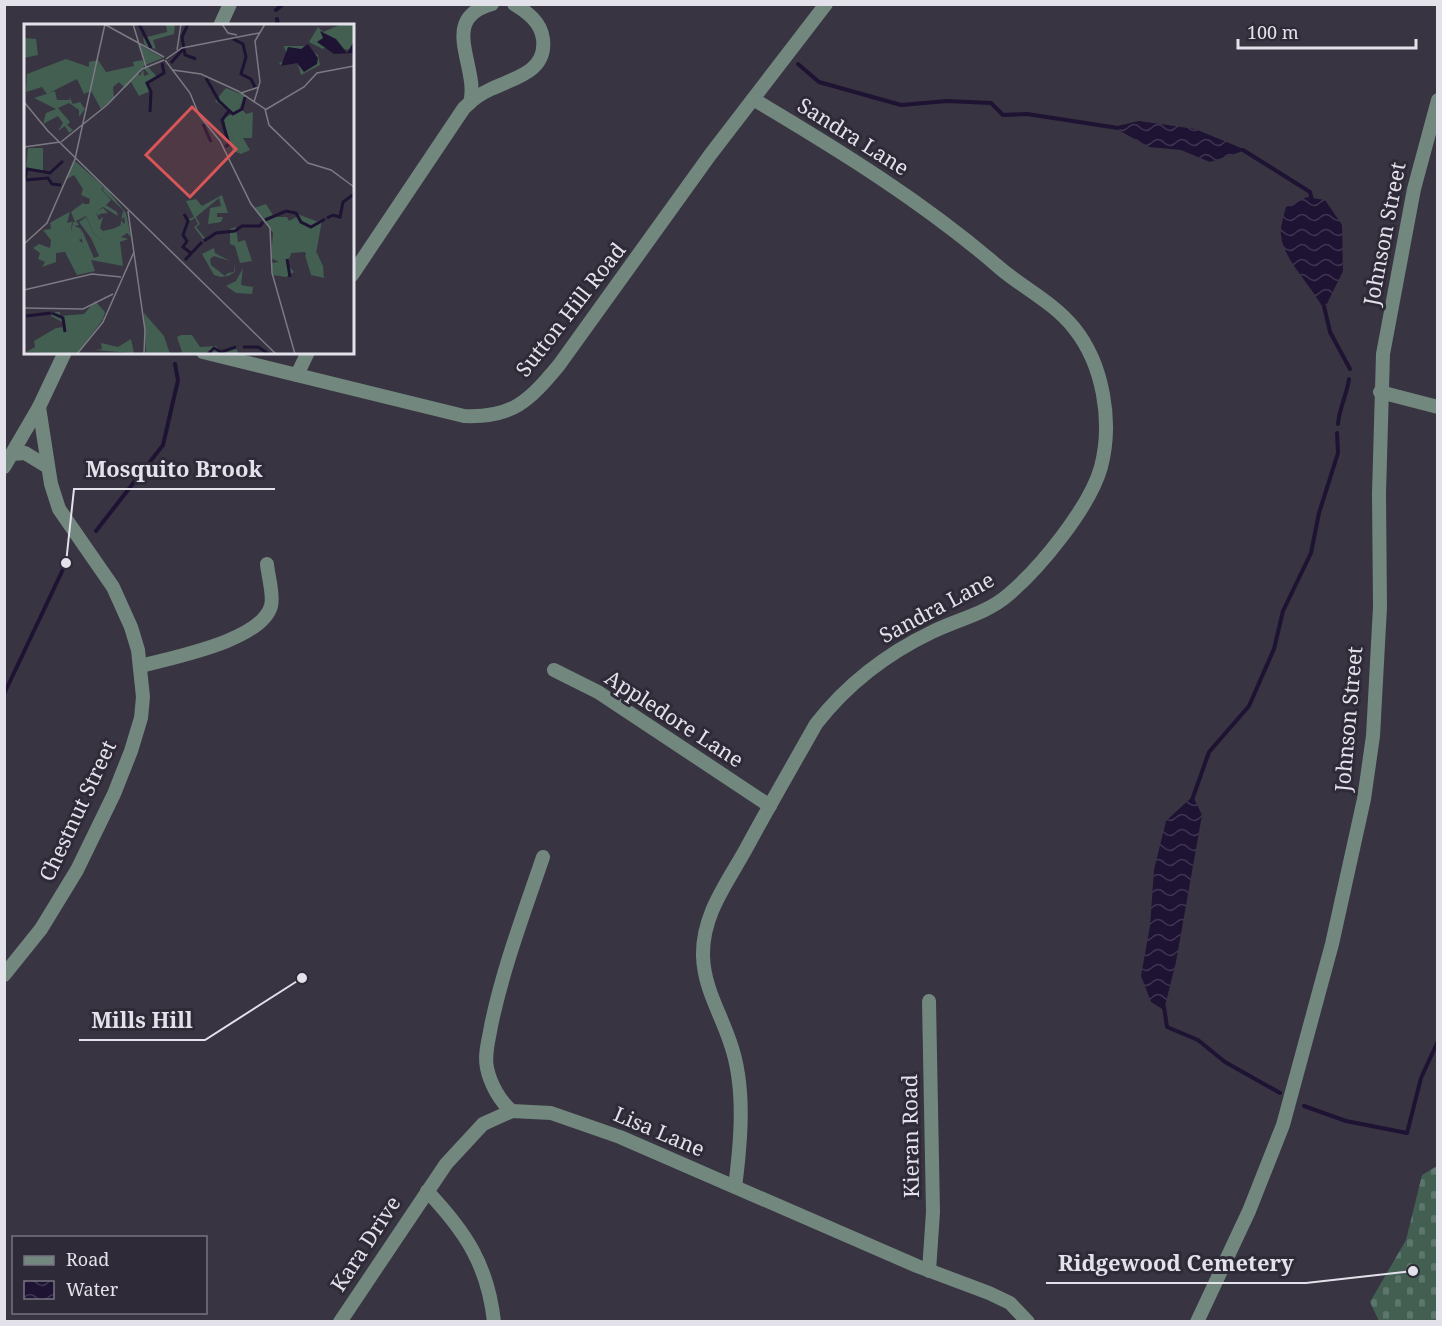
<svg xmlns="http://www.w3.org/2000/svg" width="1442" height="1326" font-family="'Noto Serif',serif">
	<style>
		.cemetery { fill: url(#cemetery-stones) }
		.water { fill: url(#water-waves) }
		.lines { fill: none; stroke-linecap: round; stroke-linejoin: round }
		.stream { stroke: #1f1334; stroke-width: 4 }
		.minor { stroke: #72877d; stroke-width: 14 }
		.labels { text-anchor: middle; stroke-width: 6; stroke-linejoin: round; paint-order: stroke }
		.street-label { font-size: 21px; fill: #e3e2ea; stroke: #2e2a37 }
		.inset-river { fill: none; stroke: #1f1334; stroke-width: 3 }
		.inset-road { fill: none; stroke: #7c7a85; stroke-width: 1.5 }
		.view { fill: #d95658; fill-opacity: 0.15; stroke: #d95658; stroke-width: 3 }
		.inset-edge { fill: none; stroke: #e3e2ea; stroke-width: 3 }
		.leader { fill: none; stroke: #e3e2ea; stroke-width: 2 }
		.callout-dot { fill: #e3e2ea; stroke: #2e2a37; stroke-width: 2 }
		.callout-label { font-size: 22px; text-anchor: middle; font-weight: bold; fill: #e3e2ea; stroke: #2e2a37; stroke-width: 6; stroke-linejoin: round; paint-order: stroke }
	</style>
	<defs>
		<pattern id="cemetery-stones" width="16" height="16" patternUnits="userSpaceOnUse" patternTransform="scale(1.5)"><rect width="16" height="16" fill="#425f52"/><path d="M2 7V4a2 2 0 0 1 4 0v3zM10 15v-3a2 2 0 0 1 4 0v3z" fill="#5d766b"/></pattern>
		<pattern id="water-waves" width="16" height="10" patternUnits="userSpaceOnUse" patternTransform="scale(1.5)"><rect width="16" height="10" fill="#1f1334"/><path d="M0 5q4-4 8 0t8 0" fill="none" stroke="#3f3552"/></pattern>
	</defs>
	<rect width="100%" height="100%" fill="#383441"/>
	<!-- cemetery -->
	<path class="cemetery" d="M1437,1166V1321H1379L1370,1302L1406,1240L1422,1175Z"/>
	<!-- water -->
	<g class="water">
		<path d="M1139,121L1195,129L1246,150L1210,162L1181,150L1149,147L1113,127Z"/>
		<path d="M1307,197L1325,200L1342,225L1343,271L1324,310C1313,287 1283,260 1281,235C1280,227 1284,215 1286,207Z"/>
		<path d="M1193,796L1202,815L1176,962L1164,1010L1151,1002L1141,976L1150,926L1154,870L1166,821Z"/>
	</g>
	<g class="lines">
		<!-- stream -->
		<g class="stream">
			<path d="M276,10L283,4"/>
			<path d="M277,19L278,26"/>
			<path d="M798,64L819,82L901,105L947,101L991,103L1003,115L1027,114L1118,128"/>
			<path d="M1243,150L1310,192L1312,200"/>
			<path d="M1324,306L1330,332L1350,369"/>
			<path d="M1338,424C1339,408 1347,395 1349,379"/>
			<path d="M96,531L163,445L178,380L175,364"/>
			<path d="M4,694L66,563"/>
			<path d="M1192,800L1209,752L1249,706L1274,649L1283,611L1311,553L1319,513L1338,453L1337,433"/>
			<path d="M1164,1007L1167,1027L1198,1040L1225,1062L1280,1093"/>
			<path d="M1304,1106L1346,1121L1407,1133L1421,1078L1438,1041"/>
		</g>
		<!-- minor -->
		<g class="minor">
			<path d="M220,26L230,4"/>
			<path d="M470,103C480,67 437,19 492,4"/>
			<path d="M352,275L464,108C472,100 480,94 491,89C514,78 547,72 543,39C541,22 527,12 514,4"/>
			<path d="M203,352L464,416C513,418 529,401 559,365L710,155L826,4"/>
			<path d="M297,375L308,352"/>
			<path d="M1380,392L1438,407"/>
			<path d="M12,454L25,453L48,467"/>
			<path d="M4,467L39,407"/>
			<path d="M141,666C173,657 261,641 271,606C274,595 268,576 267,564"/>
			<path d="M554,670L598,692L770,806"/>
			<path d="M543,857C524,913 503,968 491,1026C489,1039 484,1054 487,1068C490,1083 500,1102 512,1111L551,1113L620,1137L917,1266L989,1293L1010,1303L1028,1322"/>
			<path d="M4,975L41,929L77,870L114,794L131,751L141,718L143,697L138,650L131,627L113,587L59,509L51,484L39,407L65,352"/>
			<path d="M929,1001L933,1212L929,1271"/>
			<path d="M735,1187C741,1141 746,1086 730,1042C720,1012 704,988 703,956C702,914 728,882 747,847C769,806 793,765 816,724C848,683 886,654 932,632C958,619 986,614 1008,595C1040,568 1090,507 1101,467C1113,421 1103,364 1074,328C1054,303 1025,289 1001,269C925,203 839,150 753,99"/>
			<path d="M427,1191C465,1231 488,1265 494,1322"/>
			<path d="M340,1322L446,1164L483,1124L512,1111"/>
			<path d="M1197,1322L1249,1211L1283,1125L1332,944L1364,799L1373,736L1380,607L1379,493L1383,354L1414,189L1438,100"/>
		</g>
	</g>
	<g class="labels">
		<!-- street labels -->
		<g class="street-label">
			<text transform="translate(853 137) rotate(32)" y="7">Sandra Lane</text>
			<text transform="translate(1385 234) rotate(-79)" y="7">Johnson Street</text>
			<text transform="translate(571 310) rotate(-52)" y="7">Sutton Hill Road</text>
			<text transform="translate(937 608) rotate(-28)" y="7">Sandra Lane</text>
			<text transform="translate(674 719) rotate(33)" y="7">Appledore Lane</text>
			<text transform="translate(1349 719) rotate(-85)" y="7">Johnson Street</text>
			<text transform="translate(78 811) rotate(-65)" y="7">Chestnut Street</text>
			<text transform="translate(659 1132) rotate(23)" y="7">Lisa Lane</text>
			<text transform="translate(911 1136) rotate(-91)" y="7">Kieran Road</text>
			<text transform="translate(366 1244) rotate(-57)" y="7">Kara Drive</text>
		</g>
	</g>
	<!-- overview -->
	<g transform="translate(24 24)">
		<rect width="330" height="330" fill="#383441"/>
		<path d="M51,137L80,163L77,165L87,176L82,181L93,188L94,192L79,183L73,187L79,184L84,189L75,190L76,193L72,189L75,196L79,193L76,204L79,207L96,203L99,187L101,192L97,196L100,200L77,216L70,210L62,192L52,197L55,201L51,202L57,205L58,215L53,216L59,219L60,226L47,207L49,199L43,200L42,199V193L45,191L43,199L51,198L47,188L59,179L55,171L60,180H65L66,175L57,171L59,165L50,151L41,156Z" fill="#425f52"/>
		<path d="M31,67L33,76H46L45,72L49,80L56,78L61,85L55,93V86L45,79L34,84L46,98L43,101L49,106L45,109L41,102L34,107L39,99L34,92L19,100L22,89L32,85L10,74ZM81,163L102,189L107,213L103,209L97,213L104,215L96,218L99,242L67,236L71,247L53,251L41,228L32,229V238L18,243L21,238L14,235L16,229L9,224L15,220L26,224L27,216L19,206L27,205L26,199L36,193L46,188L42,199L48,198L47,207L53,211L60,226L57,210L58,206L70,234L75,232L67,214L55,198L62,193L70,210L77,216L79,210L101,199L99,186L82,170L78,165ZM71,277L81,288L79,295L53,330L2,328L11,323L10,317L32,304L40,303V299L27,292L29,288H36V292L60,290ZM120,289L140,312L146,330H122ZM157,311H168L176,323L192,322L196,327L212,324L215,330H153L158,328L153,313Z" fill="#425f52"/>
		<path d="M275,191L290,198L298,196L292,230L297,241L289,248L281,228L267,229Z" fill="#425f52"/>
		<path d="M0,14L12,15L14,31L0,34ZM202,64L222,72L216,83L222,90L229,88L228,114H219L226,126L217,130L209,127L202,107L200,94L208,90L191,77Z" fill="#425f52"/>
		<path d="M142,0H151L150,10L129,16L132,25L121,22L119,14L143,8ZM318,0H330V26L300,24L294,31L296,41L277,51L273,38L258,42L255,39L264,35L260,22H280L294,31L299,25L285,18L294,3L299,8ZM114,20L139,34L121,41L114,49L116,52L119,45L120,52L125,50L120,45L124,43L134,54L122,59L126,67L115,72L107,58L101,64L95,58L89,63L90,74L77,85L67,67L60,70L53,55L23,70L18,63L2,68L3,50L42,35L65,43V38L74,36L82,48L110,42L109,38L118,36L121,40ZM198,171L204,189H193V193H199L197,198L184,200L186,184L197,182L195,174L172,193L176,200L172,203L181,214L179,215L170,203L174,200L171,194L166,197L165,195L170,193L162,177L172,175L178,182ZM242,180L249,191L255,189L253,193H263L265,197L276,191L297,199L270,222L263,240L270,248L262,253L249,251L247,239L255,238L247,234L249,209L230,184ZM212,203L214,218L221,216L228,237L216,239L211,222L206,220V205ZM190,224L191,229L206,237L190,232L186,235L187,241L201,252L204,249L210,248V238V239L211,248L204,252L197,253L190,251L178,230ZM293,229L299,242L300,254L287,251L281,231ZM219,244L217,261L229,263L228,270L212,269L202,262L212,257ZM107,315L110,329L119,330L71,326L78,325L77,319L94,323Z" fill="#425f52"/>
		<path d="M4,124H19V147L2,145Z" fill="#425f52"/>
		<path d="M296,7L312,15L323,29L330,17V29L310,30L293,18L299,14ZM284,20L294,34L293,40L280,48L273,39L257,42L264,23L277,25Z" fill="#1f1334"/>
		<path class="inset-river" d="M115,0L127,24M164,0L158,13L161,31L172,35M209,15L219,20L222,33L217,50L227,55L231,63M147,39L159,25M182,54L195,77L209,90L218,85L221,73M126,88L127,68L123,59L140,49L138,39M179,100L187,118M201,123L205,120L198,96L205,87M1,155L3,145L26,149L39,137M2,156L24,154L28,160L37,161M160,190L164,197L159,211L163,217L159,223L168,230M303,194L309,191L316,193L319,178L330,170M241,196L262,187L272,189L277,198L287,203L301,195M180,217L192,209L211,207L218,202H236L239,198M263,235L266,253M161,236L178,218M28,289L39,294L41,308M2,292L27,289M219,323H234L245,330M184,330L190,324L197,328L212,323"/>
		<path class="inset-road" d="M80,0L140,33M109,0L122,43M198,0L204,9L213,11M153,26L157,0M142,35L158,24L235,9M141,36L166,69L175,91L196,117L227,180L246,204L248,249L271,330M0,39V75M149,46L177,50L214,67L241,85L245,101L284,139L307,146L330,163M217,69L235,63M0,78L24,107L252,330M230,78L236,58L231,17L241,0M241,86L280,63L293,49L330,42M37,118L83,81L118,45L140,36M0,123L36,118M104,187L121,306L120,330M0,220L23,199L51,135L81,0M0,266L68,250L97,253M0,284L59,285L89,270M53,330L79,298L110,228"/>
		<path class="view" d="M168,83L212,125L166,173L122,131Z"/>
		<rect width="330" height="330" class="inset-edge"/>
	</g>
	<!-- callouts -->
	<path class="leader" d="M66 563L74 489H275M302 978L205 1040H79M1413 1271L1306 1283H1046"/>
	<g class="callout-dot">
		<circle cx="66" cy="563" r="6"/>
		<circle cx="302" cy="978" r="6"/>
		<circle cx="1413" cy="1271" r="6"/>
	</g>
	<g class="callout-label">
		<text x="174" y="477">Mosquito Brook</text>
		<text x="142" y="1028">Mills Hill</text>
		<text x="1176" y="1271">Ridgewood Cemetery</text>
	</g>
	<!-- border -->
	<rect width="1442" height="1326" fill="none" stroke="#e3e2ea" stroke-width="12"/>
	<!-- legend -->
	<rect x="12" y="1236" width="195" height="78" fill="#2e2a37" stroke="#76747f" stroke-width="1.5"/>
	<rect x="24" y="1256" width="30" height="9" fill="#72877d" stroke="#76747f" stroke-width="1.5"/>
	<text x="66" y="1266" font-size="18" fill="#e3e2ea">Road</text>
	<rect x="24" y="1281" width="30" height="18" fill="url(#water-waves)" stroke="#76747f" stroke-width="1.5"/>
	<text x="66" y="1296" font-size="18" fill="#e3e2ea">Water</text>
	<!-- scale -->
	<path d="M1238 39v9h178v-9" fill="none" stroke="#e3e2ea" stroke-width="3"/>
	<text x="1247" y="39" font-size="18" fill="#e3e2ea" stroke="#2e2a37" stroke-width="4.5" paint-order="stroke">100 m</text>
</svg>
